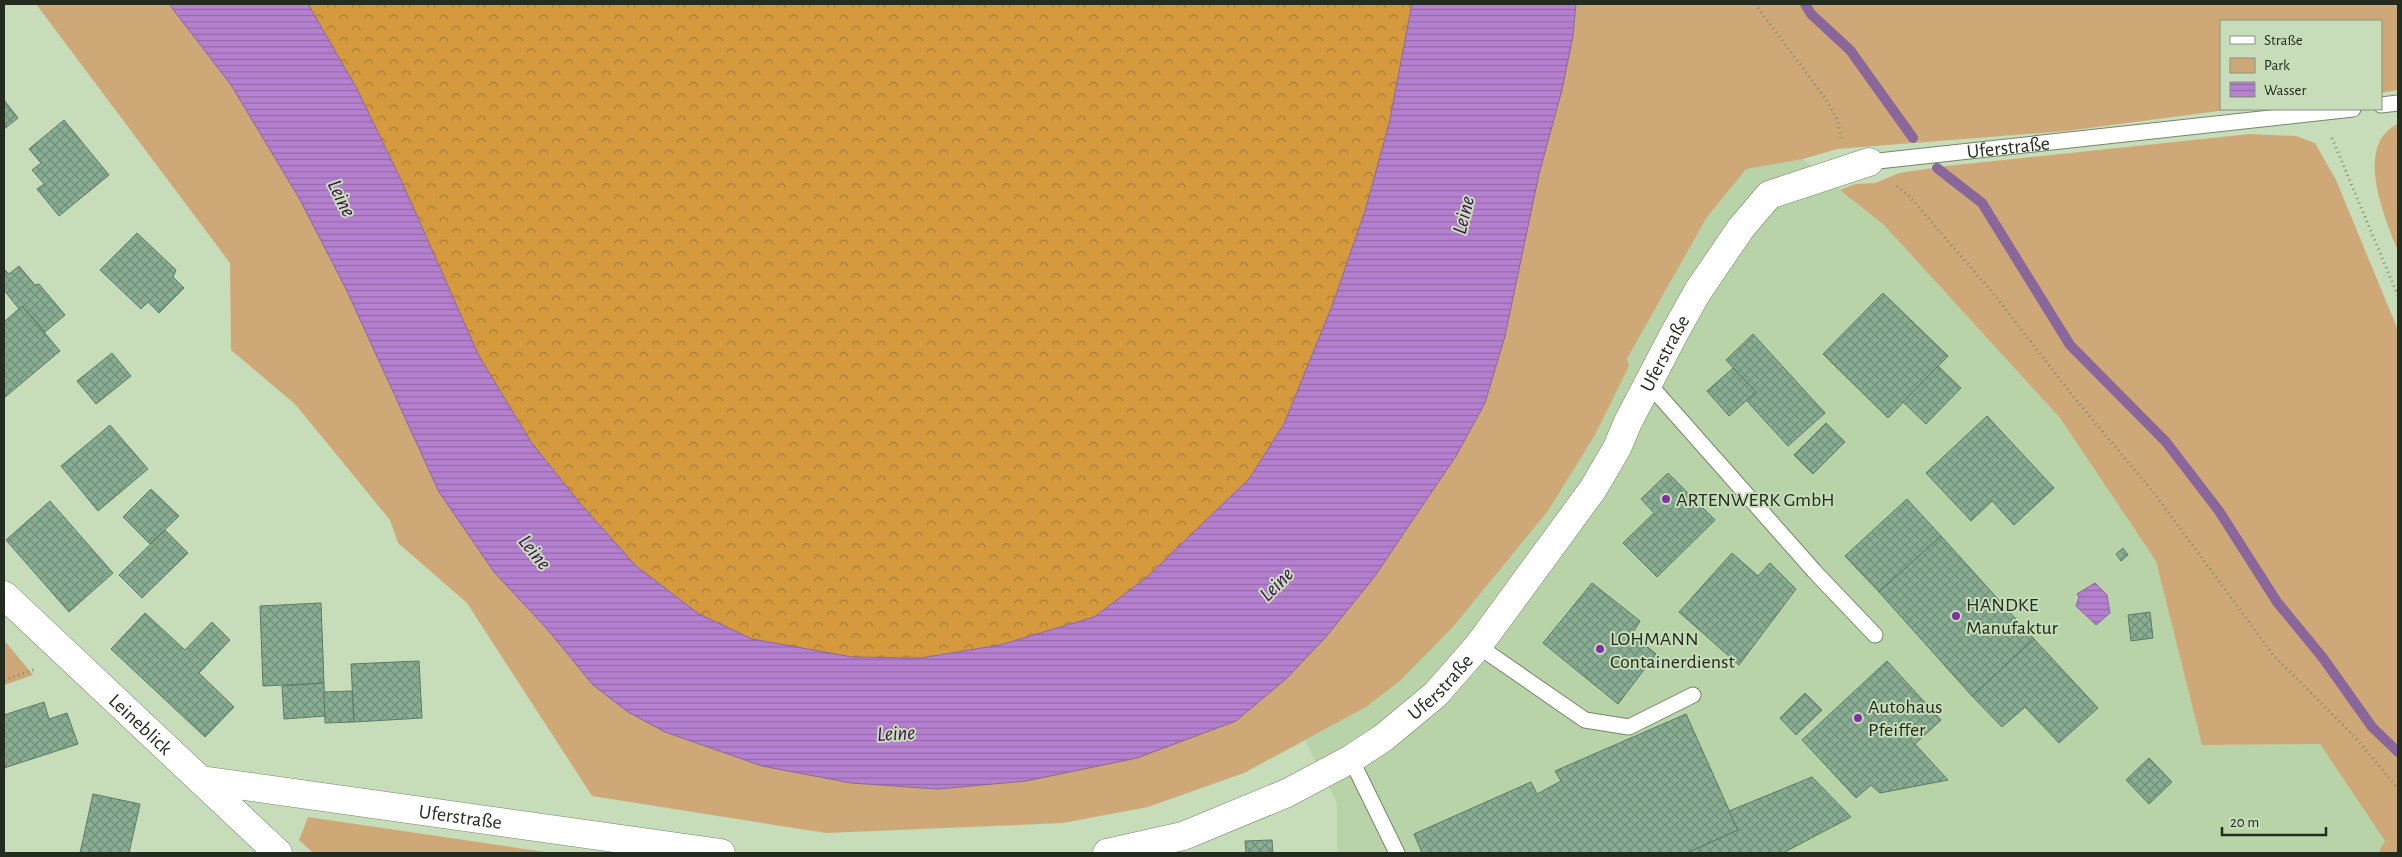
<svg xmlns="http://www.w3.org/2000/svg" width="2402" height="857" font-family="'Alegreya Sans',sans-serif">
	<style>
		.built { fill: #b9d3a9 }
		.green { fill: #cea977 }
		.forest { fill: url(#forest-crowns) }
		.water { fill: url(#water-rules); stroke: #8a679b }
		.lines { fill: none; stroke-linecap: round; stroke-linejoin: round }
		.stream { stroke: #8a679b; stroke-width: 10 }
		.building { fill: url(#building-cross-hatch); stroke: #5b7d65 }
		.service-casing { stroke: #728766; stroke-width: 17 }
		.minor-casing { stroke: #728766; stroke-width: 29 }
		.path { stroke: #7c8c72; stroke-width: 3; stroke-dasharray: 1 4; stroke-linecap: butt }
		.service { stroke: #fff; stroke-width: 15 }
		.minor { stroke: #fff; stroke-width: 28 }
		.poi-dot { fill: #7f30a1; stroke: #c7ddba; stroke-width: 2 }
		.labels { text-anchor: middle; stroke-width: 4; stroke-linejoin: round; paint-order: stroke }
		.street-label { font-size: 20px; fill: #232c1e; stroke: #c7ddba }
		.poi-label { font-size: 20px; fill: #232c1e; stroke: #c7ddba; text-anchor: start }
		.water-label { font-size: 21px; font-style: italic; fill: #3f0953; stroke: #c7ddba }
	</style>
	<defs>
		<pattern id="forest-crowns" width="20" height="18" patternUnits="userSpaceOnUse" patternTransform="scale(1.25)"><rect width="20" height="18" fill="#d5993e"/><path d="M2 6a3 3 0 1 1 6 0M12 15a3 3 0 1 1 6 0" fill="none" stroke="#ac7d33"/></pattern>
		<pattern id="water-rules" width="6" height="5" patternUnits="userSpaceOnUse" patternTransform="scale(1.25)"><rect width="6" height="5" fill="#b680d0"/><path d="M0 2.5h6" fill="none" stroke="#9469a8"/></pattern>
		<pattern id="building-cross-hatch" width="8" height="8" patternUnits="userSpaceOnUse" patternTransform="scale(1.25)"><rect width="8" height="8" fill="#8aae94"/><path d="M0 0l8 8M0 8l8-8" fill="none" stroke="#708e78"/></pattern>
	</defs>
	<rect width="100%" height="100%" fill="#c7ddba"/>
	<!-- built -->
	<path class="built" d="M1803,159L1884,225L2060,418L2156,561L2202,745L2320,744L2385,841L2378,853H1337V803L1305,740L1366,707L1400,681L1453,627L1548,511L1595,435L1629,366L1627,360L1707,217L1746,168Z"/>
	<!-- green -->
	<g class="green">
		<path d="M36,4H169L231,85L299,198L346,289L439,492L494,572L547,629L593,685L665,732L762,766L851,783L938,789L1026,781L1236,721L1287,678L1325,638L1375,576L1456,456L1485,403L1505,336L1539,174L1562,90L1573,36L1576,4H2398V90L2381,93V21H2221V109H2234L2066,131L1837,149L1803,159L1746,169L1707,217L1627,359L1629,366L1595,435L1548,511L1453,627L1400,681L1366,707L1244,773L1148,807L1063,823L826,833L592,796L467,603L398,543L390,520L295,404L231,350L230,263Z"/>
		<path d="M2398,124V251C2385,218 2353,145 2398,124Z"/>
		<path d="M2250,134L2296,136L2315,143L2336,180L2398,330V853H2378L2385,841L2320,744L2202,745L2156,561L2060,418L1884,225L1840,190L1855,184L1875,183L1899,173L1946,166Z"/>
		<path d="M4,640L33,675L4,685Z"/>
		<path d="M308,817L552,853H313L299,840Z"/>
	</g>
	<!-- forest -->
	<path class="forest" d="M308,4H1412L1389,124L1365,211L1332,306L1284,424L1249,479L1146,578L1094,617L1000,645L921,658L852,657L752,639L699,614L636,566L579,502L531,442L479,356L402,182L356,87Z"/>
	<!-- water -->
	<g class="water">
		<path d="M169,4H308L356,87L402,182L479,356L531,442L579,502L636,566L699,614L752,639L852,657L921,658L1000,645L1094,617L1146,578L1249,479L1284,424L1332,306L1365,211L1389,124L1412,4H1576L1573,36L1562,90L1539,174L1505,336L1485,403L1456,456L1375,576L1325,638L1287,678L1236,721L1137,758L1026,781L938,789L851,783L762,766L665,732L628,712L593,685L547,629L494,572L439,492L346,289L299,198L231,85Z"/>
		<path d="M2095,583L2107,595L2110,613L2096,625L2076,606L2079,597L2077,594Z"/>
	</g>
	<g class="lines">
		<!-- stream -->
		<g class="stream">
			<path d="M1805,4L1811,14L1850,50L1913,138"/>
			<path d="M1937,168L1982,203L2070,345L2166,442L2219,511L2277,602L2323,658L2372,727L2398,752"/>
		</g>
	</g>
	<!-- building -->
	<g class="building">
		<path d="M4,100L18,118L4,129Z"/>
		<path d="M64,120L109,175L59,216L37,189L44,184L32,170L41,163L29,149Z"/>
		<path d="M137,233L176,270L173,277L184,288L159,313L148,302L141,309L100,270Z"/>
		<path d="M19,266L35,285L39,284L65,315L45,332L22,306L19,309L4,290V269L9,274Z"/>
		<path d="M1883,293L1948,356L1888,418L1823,354Z"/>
		<path d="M22,306L60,351L4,398V322Z"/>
		<path d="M1753,334L1825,413L1788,446L1746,400L1756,392L1726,360Z"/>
		<path d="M112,353L131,376L96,404L77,381Z"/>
		<path d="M1938,366L1961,388L1926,424L1903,402Z"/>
		<path d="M1733,368L1756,392L1729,416L1707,391Z"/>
		<path d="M1987,416L2054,488L2014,525L1992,501L1971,521L1926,473Z"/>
		<path d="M1826,423L1845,442L1813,474L1794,455Z"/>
		<path d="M110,425L148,469L98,511L61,466Z"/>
		<path d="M1668,473L1715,520L1657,577L1623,543L1654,513L1641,499Z"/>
		<path d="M151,489L179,516L150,544L123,517Z"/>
		<path d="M1907,499L1941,536L1879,592L1845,556Z"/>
		<path d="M50,501L113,573L69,612L6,540Z"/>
		<path d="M165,530L188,553L142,598L119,575Z"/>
		<path d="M1941,536L2034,639L1972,696L1879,592Z"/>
		<path d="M2123,548L2128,555L2121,561L2116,554Z"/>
		<path d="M1732,553L1758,576L1770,563L1796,589L1739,665L1679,612Z"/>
		<path d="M1592,583L1640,621L1632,634L1656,654L1618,704L1543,643Z"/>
		<path d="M321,603L324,683L263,686L260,606Z"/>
		<path d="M2150,612L2153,638L2131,641L2128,615Z"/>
		<path d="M145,613L185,650L212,622L230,640L199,673L234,707L205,737L111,649Z"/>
		<path d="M2034,639L2098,708L2059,743L2025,707L2002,727L1972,696Z"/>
		<path d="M419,661L422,718L354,722L351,664Z"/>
		<path d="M1887,661L1941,720L1915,744L1948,780L1880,793L1871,785L1856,798L1802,740Z"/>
		<path d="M324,683L325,716L284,719L282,686Z"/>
		<path d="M352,691L354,722L325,723L324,692Z"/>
		<path d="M1805,693L1822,710L1796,735L1780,718Z"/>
		<path d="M44,702L49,719L67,713L78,744L4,768V715Z"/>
		<path d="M1686,714L1738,830L1687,853H1422L1414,834L1531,782L1537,794L1561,781L1555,771Z"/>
		<path d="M2149,758L2172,782L2149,804L2126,780Z"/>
		<path d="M1812,777L1851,817L1783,853H1687L1738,830L1729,811Z"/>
		<path d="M93,794L140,804L129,853H80Z"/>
		<path d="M1272,840L1273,853H1246L1245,841Z"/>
	</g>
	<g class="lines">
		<defs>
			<g id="service">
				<path d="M2381,105L2398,103"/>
				<path id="s1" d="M1869,162L2353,109"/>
				<path d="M1648,383L1815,572L1875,635"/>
				<path d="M1478,646L1585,720L1629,727L1693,695"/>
				<path d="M1351,759L1397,853"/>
			</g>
			<g id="minor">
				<path id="s2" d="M4,595L278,853"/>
				<path id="s3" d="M201,780L721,853"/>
				<path id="s4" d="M1107,853L1183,836L1287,793L1351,759L1383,738L1436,694L1478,646L1593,489L1617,448L1628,422L1675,332L1698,291L1741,228L1769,195L1869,162"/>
			</g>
		</defs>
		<!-- service casing -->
		<use href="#service" class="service-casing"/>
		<!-- minor casing -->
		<use href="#minor" class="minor-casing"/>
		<!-- path -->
		<g class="path">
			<path d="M1755,4L1825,98L1837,119L1841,138"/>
			<path d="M2332,138L2398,296"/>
			<path d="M1897,186L1909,196L1993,293L2072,395L2154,493L2274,656L2356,738L2398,789"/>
			<path d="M4,680L36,669"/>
		</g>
		<!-- service -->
		<use href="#service" class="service"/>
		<!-- minor -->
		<use href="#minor" class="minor"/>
	</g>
	<!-- markers -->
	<g class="poi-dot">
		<circle cx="1666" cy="499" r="5"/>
		<circle cx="1956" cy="616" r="5"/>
		<circle cx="1600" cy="649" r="5"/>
		<circle cx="1858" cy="718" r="5"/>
	</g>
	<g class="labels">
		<!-- street labels -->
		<g class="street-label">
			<text dy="7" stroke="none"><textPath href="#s1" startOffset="140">Uferstraße</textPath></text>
			<text dy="7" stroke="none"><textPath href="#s4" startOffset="782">Uferstraße</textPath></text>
			<text dy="7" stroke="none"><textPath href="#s4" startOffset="378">Uferstraße</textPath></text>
			<text dy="7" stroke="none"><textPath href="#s2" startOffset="188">Leineblick</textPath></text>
			<text dy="7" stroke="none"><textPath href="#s3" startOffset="262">Uferstraße</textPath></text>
		</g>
		<!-- poi labels -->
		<g class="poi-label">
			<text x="1676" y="506">ARTENWERK GmbH</text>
			<text x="1966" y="611">HANDKE<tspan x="1966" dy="23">Manufaktur</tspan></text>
			<text x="1610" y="645">LOHMANN<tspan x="1610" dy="23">Containerdienst</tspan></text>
			<text x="1868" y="713">Autohaus<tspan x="1868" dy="23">Pfeiffer</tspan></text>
		</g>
		<!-- water labels -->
		<g class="water-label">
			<text transform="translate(342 198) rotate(64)" y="7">Leine</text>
			<text transform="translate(1463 215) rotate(-76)" y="7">Leine</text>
			<text transform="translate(535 552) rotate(51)" y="7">Leine</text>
			<text transform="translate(1276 584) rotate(-45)" y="7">Leine</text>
			<text transform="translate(896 733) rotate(-3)" y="7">Leine</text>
		</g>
	</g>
	<!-- border -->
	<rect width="2402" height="857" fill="none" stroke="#232c1e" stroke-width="10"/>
	<!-- legend -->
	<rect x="2220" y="20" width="162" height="90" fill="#c7ddba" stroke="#85967c"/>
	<rect x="2230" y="36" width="25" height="8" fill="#ffffff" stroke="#85967c"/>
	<text x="2264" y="45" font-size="15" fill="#232c1e">Straße</text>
	<rect x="2230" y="58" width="25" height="15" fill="#cea977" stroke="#85967c"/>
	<text x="2264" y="70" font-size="15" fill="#232c1e">Park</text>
	<rect x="2230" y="82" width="25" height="15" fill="url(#water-rules)" stroke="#85967c"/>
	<text x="2264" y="95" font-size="15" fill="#232c1e">Wasser</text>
	<!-- scale -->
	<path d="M2222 827v8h104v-8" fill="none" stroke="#232c1e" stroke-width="2.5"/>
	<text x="2230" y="827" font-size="15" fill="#232c1e" stroke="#c7ddba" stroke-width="4" paint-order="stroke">20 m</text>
</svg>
